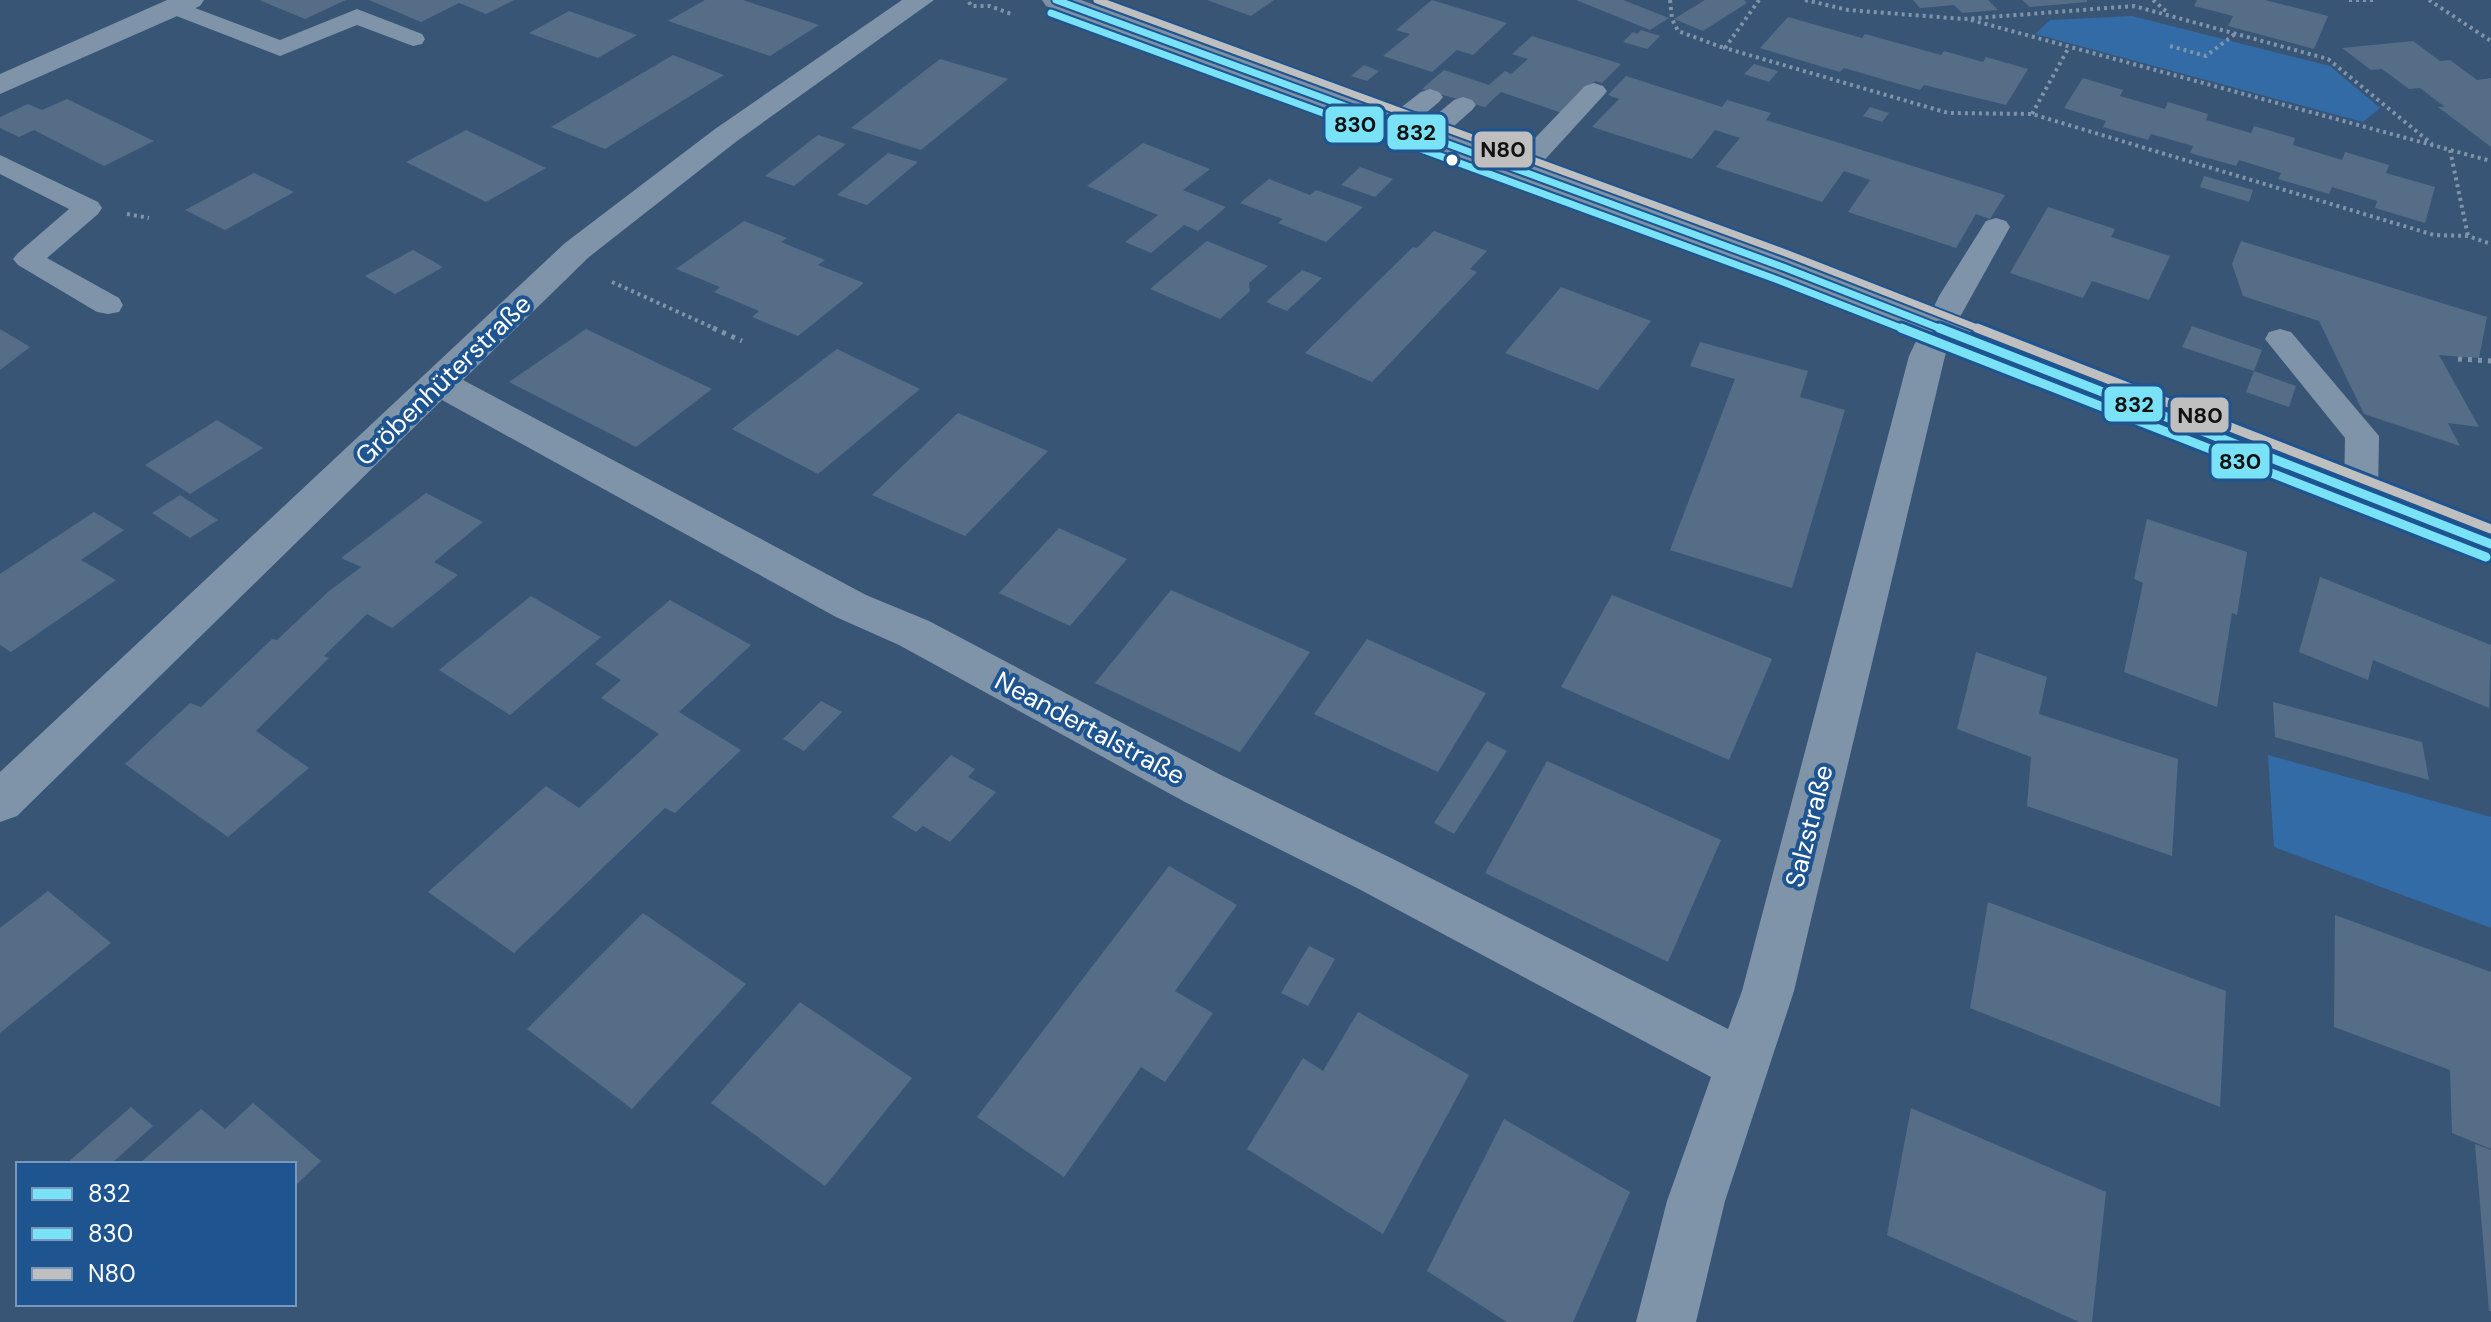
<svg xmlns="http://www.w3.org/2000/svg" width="2491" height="1322" font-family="'DM Sans',sans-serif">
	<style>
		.green { fill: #336ba6 }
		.building { fill: #566d87 }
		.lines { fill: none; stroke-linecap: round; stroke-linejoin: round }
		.path-far1 { stroke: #7f94a9; stroke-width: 4; stroke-dasharray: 3 4; stroke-linecap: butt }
		.path { stroke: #7f94a9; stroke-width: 5; stroke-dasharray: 4 6; stroke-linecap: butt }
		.service { fill: #7f94a9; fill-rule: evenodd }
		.minor { fill: #7f94a9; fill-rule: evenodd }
		.secondary { fill: #7c90a6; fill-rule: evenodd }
		.bus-1-far1-casing { stroke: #1e5490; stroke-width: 11 }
		.bus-1-casing { stroke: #1e5490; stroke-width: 15 }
		.bus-2-far1-casing { stroke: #1e5490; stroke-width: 11 }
		.bus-2-casing { stroke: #1e5490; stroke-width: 15 }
		.bus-3-far1-casing { stroke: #1e5490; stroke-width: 11 }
		.bus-3-casing { stroke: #1e5490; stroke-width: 15 }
		.bus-1-far1 { stroke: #7ae2f7; stroke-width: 7 }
		.bus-1 { stroke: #7ae2f7; stroke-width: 9 }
		.bus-2-far1 { stroke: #7ae2f7; stroke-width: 7 }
		.bus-2 { stroke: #7ae2f7; stroke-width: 9 }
		.bus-3-far1 { stroke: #bfbfbf; stroke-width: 7 }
		.bus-3 { stroke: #bfbfbf; stroke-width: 9 }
		.bus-dot { fill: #fff; stroke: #1e5490; stroke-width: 3 }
		.labels { text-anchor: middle; stroke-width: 8; stroke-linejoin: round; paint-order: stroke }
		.street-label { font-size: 26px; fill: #fff; stroke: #1e5490 }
		.line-badge { stroke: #1e5490; stroke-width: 3 }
		.pale-badge-label { font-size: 22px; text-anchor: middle; font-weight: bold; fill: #111 }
	</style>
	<rect width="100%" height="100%" fill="#385576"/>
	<!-- green -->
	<g class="green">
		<path d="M2132,16L2330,66L2380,108L2363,122L2035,34L2050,20Z"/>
		<path d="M2268,755L2491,817V928L2274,847Z"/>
	</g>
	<!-- building -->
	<g class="building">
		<path d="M259,0H346L305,19Z"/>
		<path d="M369,0H514L486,14L459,3L421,22Z"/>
		<path d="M705,0H743L819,25L770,56L668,21Z"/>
		<path d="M1207,0H1274L1251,16Z"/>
		<path d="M1432,0L1507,23L1473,55L1457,50L1432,72L1383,56L1410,34L1396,30Z"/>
		<path d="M1576,0H1623L1669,18L1650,30Z"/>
		<path d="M1705,0H1744L1747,3L1703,31L1674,19Z"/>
		<path d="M1913,0H1988L1998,10L1962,13L1954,5L1920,8Z"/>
		<path d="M2022,0H2087V2L2030,7Z"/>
		<path d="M2197,0H2265L2328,16L2314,49L2228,26L2233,16L2194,6Z"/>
		<path d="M569,11L637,35L598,58L529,33Z"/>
		<path d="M1788,17L1862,38L1865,34L1941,55L1944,51L1983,62L1986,57L2028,69L2006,105L1924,85L1920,90L1844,68L1840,72L1760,48Z"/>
		<path d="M1641,30L1660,36L1647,49L1623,42L1633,32L1637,34Z"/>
		<path d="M1532,36L1621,64L1602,83L1595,81L1562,113L1501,92L1485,107L1422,89L1444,70L1489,85L1505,71L1511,74L1528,59L1512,54Z"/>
		<path d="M2413,41L2440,61L2450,60L2477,80L2491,78V147L2438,107H2445L2420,88L2409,89L2382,69L2371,70L2342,48Z"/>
		<path d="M673,55L724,75L605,149L551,127Z"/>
		<path d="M940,59L1008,79L921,150L851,128Z"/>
		<path d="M1754,64L1778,71L1769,82L1744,74Z"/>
		<path d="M1364,65L1379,71L1367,81L1351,76Z"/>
		<path d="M1626,76L1722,107L1727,100L1771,113L1766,120L2005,195L1990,219L1976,214L1956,248L1848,212L1870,180L1844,171L1822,202L1716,167L1740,138L1715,130L1692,159L1592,127L1619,99L1608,95Z"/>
		<path d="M2083,78L2123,90L2120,96L2165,109L2168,102L2208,114L2206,120L2251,133L2254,126L2295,138L2293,145L2342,160L2345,152L2389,165L2386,173L2435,187L2425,223L2375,208L2377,201L2332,187L2329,194L2278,179L2281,173L2239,160L2236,166L2190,153L2193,146L2151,134L2148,140L2103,127L2106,121L2064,108Z"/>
		<path d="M67,99L154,141L104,166L34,130L19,137L0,128V117L28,104L42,110Z"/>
		<path d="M1870,107L1889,113L1882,122L1863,116Z"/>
		<path d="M466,130L546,168L486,202L406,162Z"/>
		<path d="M818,135L846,144L794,186L765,176Z"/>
		<path d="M1143,143L1210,169L1183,190L1226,207L1198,231L1184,225L1151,253L1125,242L1158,215L1087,186Z"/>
		<path d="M888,153L918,162L867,205L837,195Z"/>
		<path d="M1360,167L1393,179L1375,197L1341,185Z"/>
		<path d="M254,173L294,192L225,230L185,210Z"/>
		<path d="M2204,176L2253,190L2249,202L2200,187Z"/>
		<path d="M1269,179L1310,195L1316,190L1363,207L1326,242L1278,223L1283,219L1240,203Z"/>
		<path d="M2048,207L2115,229L2111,237L2170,256L2149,300L2092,281L2083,298L2010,273Z"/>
		<path d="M744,221L787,238L781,242L825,260L818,265L864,283L798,336L752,317L759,311L714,292L720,287L676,269Z"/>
		<path d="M1434,231L1487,251L1470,269L1477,272L1372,382L1305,353L1413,247L1417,248Z"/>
		<path d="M1207,241L1268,266L1249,283L1250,291L1220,319L1150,289Z"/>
		<path d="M2241,241L2487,317L2479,358L2439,355L2479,427L2448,423L2460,446L2364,414L2319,321L2243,296L2232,264Z"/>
		<path d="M413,250L443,267L395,294L365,276Z"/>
		<path d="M1302,270L1322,278L1287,311L1266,302Z"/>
		<path d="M1561,287L1651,321L1598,390L1505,353Z"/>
		<path d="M2192,326L2262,350L2254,371L2182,347Z"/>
		<path d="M0,329L30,347L0,370Z"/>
		<path d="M586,329L712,389L636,447L509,382Z"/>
		<path d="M1700,342L1808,371L1800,397L1845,410L1792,588L1670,550L1735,379L1690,366Z"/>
		<path d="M837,349L920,389L818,474L732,429Z"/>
		<path d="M2254,371L2296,386L2289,407L2246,392Z"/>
		<path d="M958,413L1048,451L965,536L872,495Z"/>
		<path d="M217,420L263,448L190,494L145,465Z"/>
		<path d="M426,493L483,522L434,562L458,575L392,628L367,614L324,656L329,658L256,731L309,768L228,837L125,764L190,703L201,707L272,639L277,640L328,592L361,567L341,558Z"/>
		<path d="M180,495L218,520L190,538L152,513Z"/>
		<path d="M94,512L124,530L81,560L116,580L11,652L0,645V574Z"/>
		<path d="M2147,519L2247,552L2237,615L2232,613L2217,707L2124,672L2143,583L2134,579Z"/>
		<path d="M1059,528L1127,559L1070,626L999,593Z"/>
		<path d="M2320,577L2491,645L2489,708L2373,660L2368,680L2299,652Z"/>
		<path d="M1171,590L1310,652L1240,752L1095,683Z"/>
		<path d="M1612,595L1772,659L1729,760L1561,687Z"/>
		<path d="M531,596L601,637L510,715L439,670Z"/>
		<path d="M670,600L751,645L679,712L741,750L675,813L665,808L514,953L428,892L546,786L579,808L659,734L601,698L621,680L595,664Z"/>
		<path d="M1367,639L1486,693L1438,772L1314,714Z"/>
		<path d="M1976,652L2047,677L2039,714L2178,759L2172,856L2027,806L2031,757L1957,729Z"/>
		<path d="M821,701L842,712L804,751L783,739Z"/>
		<path d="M2273,702L2422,742L2429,780L2275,737Z"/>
		<path d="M1487,741L1507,751L1454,834L1434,823Z"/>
		<path d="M951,755L975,769L968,777L996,792L950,842L923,826L916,832L892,817Z"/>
		<path d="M1547,761L1721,840L1668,962L1485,873Z"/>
		<path d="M1169,866L1237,905L1175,991L1213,1013L1165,1082L1141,1067L1064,1177L977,1117Z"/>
		<path d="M48,891L111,943L0,1033V928Z"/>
		<path d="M1988,902L2226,991L2220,1107L1970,1008Z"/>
		<path d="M643,913L746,984L632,1109L527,1029Z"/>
		<path d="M2335,915L2491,972V1149L2452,1133L2450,1070L2334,1027Z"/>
		<path d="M1309,946L1335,959L1308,1006L1281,993Z"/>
		<path d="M800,1002L912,1078L825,1186L711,1103Z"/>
		<path d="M1358,1012L1469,1075L1383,1234L1247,1149L1303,1058L1323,1071Z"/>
		<path d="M253,1103L321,1161L294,1187V1164H139L201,1109L225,1129Z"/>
		<path d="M131,1107L153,1126L111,1164H66Z"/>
		<path d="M1911,1108L2106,1192L2092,1322H2079L1887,1235Z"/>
		<path d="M1504,1119L1630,1192L1573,1322H1507L1427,1271Z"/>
		<path d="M2475,1144L2491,1150V1311H2489Z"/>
	</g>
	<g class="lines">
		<!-- path-far1 -->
		<g class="path-far1">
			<path d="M1670,0L1672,19L1678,31L1724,48"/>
			<path d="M1759,0L1725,48L1948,113L2032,114L2434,235L2468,236L2491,244"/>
			<path d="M1805,0L1848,10L1964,19L2134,6L2328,59L2432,144"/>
			<path d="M2153,0L2167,12"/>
			<path d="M2349,0H2375"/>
			<path d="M2429,0L2491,41"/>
			<path d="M969,2L971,6H990L1014,15"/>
			<path d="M1971,20L2491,161"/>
			<path d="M2170,46L2206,56L2235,34"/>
			<path d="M2032,114L2069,47"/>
			<path d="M2450,150L2468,236"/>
			<path d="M127,214L149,218"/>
			<path d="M612,282L718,330"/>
		</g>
		<!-- path -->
		<g class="path">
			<path d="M713,328L742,341"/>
			<path d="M2458,359L2491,361"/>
		</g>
		<!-- service -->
		<g class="service">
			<path d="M174,0L280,40L357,9L422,34L425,39L422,44L413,46L357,25L280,56L166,12L162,7L166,2Z"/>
			<path d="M1594,83L1603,86L1607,91L1603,96L1529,177H1509L1505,171L1509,165L1585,86Z"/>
			<path d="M1430,89L1439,92L1443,97L1439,102L1404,131H1386L1382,125L1386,119L1421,92Z"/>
			<path d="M1463,97L1472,100L1476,105L1472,110L1436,142H1418L1414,136L1418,130L1454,100Z"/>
			<path d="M0,155L98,202L102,208L98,214L47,258L119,298L123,305L119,312L108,314L97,312L18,265L13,259L18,253L69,209L0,174Z"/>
			<path d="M1996,218L2006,221L2010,227L1951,333L1940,336L1929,333L1925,326L1939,296L1986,221Z"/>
			<path d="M2280,329L2291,332L2379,436L2378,492L2373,501L2361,504L2349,501L2344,492L2345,438L2265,339L2269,332Z"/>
		</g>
		<!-- minor -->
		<g class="minor">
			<path d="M167,0H204L200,6L0,94V74Z"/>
			<path d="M902,0H934L737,141L589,257L463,380L866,595L929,621L1219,774L1391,858L1728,1029L1742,991L1909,356L1927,318L1940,315L1953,318L1958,326L1945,356L1794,991L1725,1201L1696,1322H1636L1667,1201L1711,1077L1357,888L1185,802L899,645L836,617L442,400L17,816L0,822V772L565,243L715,129Z"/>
		</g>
		<!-- secondary -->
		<path class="secondary" d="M1042,0H1081L1795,260L2491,528V559L1771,274L1046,6Z"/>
		<defs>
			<path id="bus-1-far1" d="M1056,0L1783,267L1944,330"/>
			<path id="bus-1" d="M1939,328L2491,544"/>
			<path id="bus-2-far1" d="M1051,13L1778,280L1906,330"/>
			<path id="bus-2" d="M1901,328L2486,557"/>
			<path id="bus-3-far1" d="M1097,0L1788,254L1982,330"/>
			<path id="bus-3" d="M1977,328L2491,529"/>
		</defs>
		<!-- bus-1-far1 casing -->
		<use href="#bus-1-far1" class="bus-1-far1-casing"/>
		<!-- bus-1 casing -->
		<use href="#bus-1" class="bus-1-casing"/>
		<!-- bus-2-far1 casing -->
		<use href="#bus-2-far1" class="bus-2-far1-casing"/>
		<!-- bus-2 casing -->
		<use href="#bus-2" class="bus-2-casing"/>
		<!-- bus-3-far1 casing -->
		<use href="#bus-3-far1" class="bus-3-far1-casing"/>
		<!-- bus-3 casing -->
		<use href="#bus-3" class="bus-3-casing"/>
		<!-- bus-1-far1 -->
		<use href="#bus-1-far1" class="bus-1-far1"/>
		<!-- bus-1 -->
		<use href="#bus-1" class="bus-1"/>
		<!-- bus-2-far1 -->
		<use href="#bus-2-far1" class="bus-2-far1"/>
		<!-- bus-2 -->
		<use href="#bus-2" class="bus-2"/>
		<!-- bus-3-far1 -->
		<use href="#bus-3-far1" class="bus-3-far1"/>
		<!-- bus-3 -->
		<use href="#bus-3" class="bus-3"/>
	</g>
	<!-- markers -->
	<circle class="bus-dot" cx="1452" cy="160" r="7"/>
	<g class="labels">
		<!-- street labels -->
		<g class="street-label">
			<text transform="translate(443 380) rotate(-44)" y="9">Gröbenhüterstraße</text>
			<text transform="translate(1090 728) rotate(28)" y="9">Neandertalstraße</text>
			<text transform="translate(1809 826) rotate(-76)" y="9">Salzstraße</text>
		</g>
	</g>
	<g class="line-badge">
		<rect x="1324" y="105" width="61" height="39" rx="8" fill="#7ae2f7"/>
		<rect x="1386" y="113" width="61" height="38" rx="8" fill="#7ae2f7"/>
		<rect x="1473" y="130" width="61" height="39" rx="8" fill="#bfbfbf"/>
		<rect x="2103" y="385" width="61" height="38" rx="8" fill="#7ae2f7"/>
		<rect x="2169" y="396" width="61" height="38" rx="8" fill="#bfbfbf"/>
		<rect x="2210" y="442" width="61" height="38" rx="8" fill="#7ae2f7"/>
	</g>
	<g class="pale-badge-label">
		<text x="1355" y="132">830</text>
		<text x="1416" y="140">832</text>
		<text x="1503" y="157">N80</text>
		<text x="2134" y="412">832</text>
		<text x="2200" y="423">N80</text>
		<text x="2240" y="469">830</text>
	</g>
	<!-- legend -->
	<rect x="16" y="1162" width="280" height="144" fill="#1e5490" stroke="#7898bc" stroke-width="2"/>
	<rect x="32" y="1188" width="40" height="12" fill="#7ae2f7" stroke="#7898bc" stroke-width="2"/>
	<text x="88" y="1202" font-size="24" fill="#ffffff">832</text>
	<rect x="32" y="1228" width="40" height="12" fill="#7ae2f7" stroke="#7898bc" stroke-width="2"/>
	<text x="88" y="1242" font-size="24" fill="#ffffff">830</text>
	<rect x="32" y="1268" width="40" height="12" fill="#bfbfbf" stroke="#7898bc" stroke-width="2"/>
	<text x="88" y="1282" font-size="24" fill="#ffffff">N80</text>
</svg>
